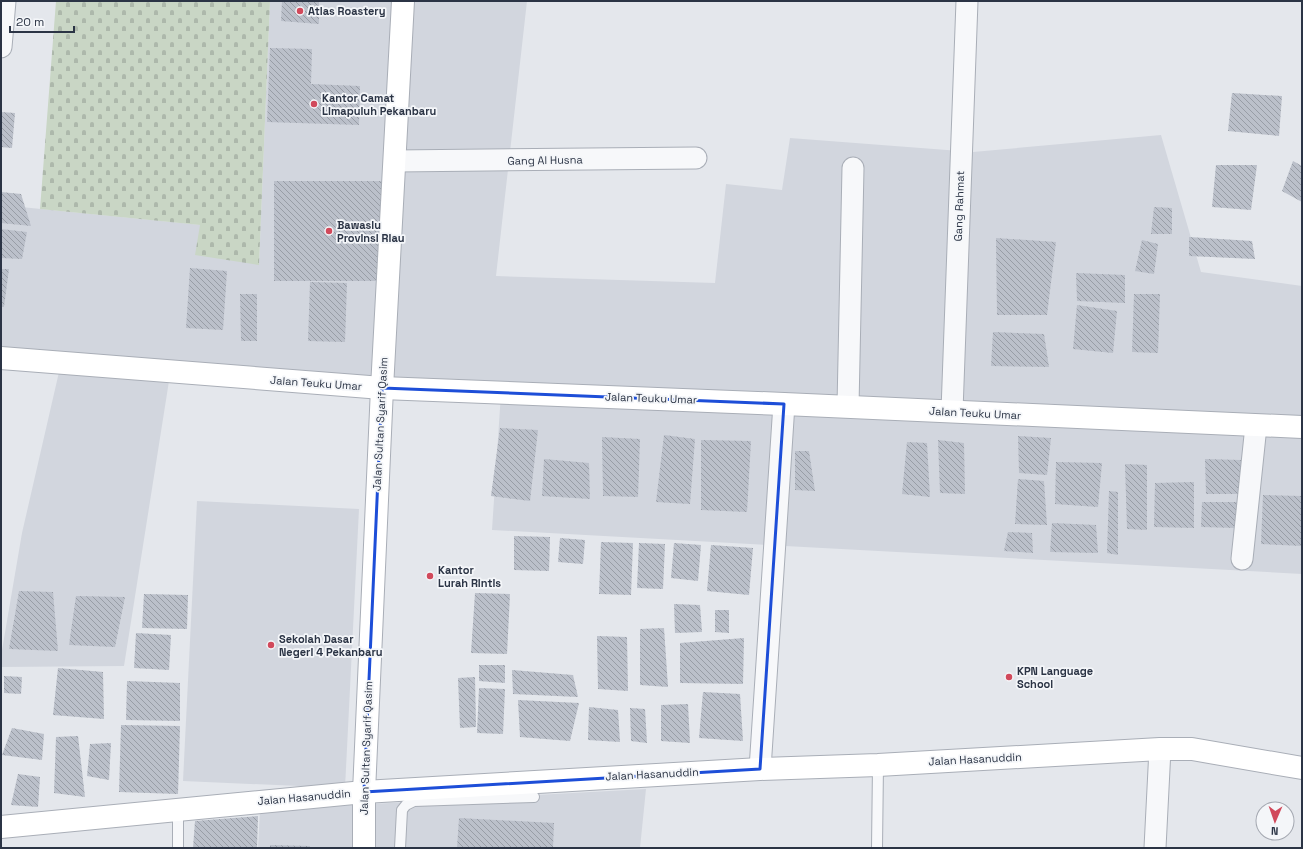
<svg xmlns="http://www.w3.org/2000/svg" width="1303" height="849" font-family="'Space Grotesk',sans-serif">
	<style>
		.built { fill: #d2d6de }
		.cemetery { fill: url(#cemetery-stones) }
		.building { fill: url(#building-back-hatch) }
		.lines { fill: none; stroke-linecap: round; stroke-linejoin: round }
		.lane-casing { stroke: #a9aeb7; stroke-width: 12 }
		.street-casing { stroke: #a9aeb7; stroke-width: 23 }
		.secondary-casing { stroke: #a9aeb7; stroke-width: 24 }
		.lane { stroke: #f7f8fa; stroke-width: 10 }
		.street { stroke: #f7f8fa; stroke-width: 21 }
		.secondary { stroke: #fff; stroke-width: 22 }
		.marked { fill: none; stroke: #1d4ed8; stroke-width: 3; stroke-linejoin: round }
		.poi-dot { fill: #d1495b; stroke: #f4f6f9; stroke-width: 1.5 }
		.labels { text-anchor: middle; stroke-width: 3.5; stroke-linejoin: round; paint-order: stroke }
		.poi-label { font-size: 11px; font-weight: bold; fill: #2b3445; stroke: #f4f6f9; text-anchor: start }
		.street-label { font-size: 11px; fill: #2b3445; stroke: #f4f6f9 }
	</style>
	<defs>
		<pattern id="cemetery-stones" width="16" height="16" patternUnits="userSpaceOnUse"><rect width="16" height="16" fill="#c9d6c5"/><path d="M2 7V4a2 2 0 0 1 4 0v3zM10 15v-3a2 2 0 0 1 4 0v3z" fill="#adb8ab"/></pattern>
		<pattern id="building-back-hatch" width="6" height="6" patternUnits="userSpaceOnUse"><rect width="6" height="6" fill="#bbc0ca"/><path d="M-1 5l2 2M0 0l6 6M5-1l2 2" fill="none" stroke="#989da6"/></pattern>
	</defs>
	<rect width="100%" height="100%" fill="#e4e7ec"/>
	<!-- built -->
	<g class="built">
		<path d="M270,1H527L496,276L715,283L726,184L782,190L790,138L973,152L1161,135L1201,272L1302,286V574L492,530L501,393L169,381L124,666L1,667V656L22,533L59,372L1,368V205L201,225L259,265Z"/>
		<path d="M197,501L359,509L345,788L183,781Z"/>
		<path d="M646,789L640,848H258L260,810Z"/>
	</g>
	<!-- cemetery -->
	<path class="cemetery" d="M56,1H270L259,265L195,255L200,225L40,209Z"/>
	<!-- building -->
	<g class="building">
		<path d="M282,1H319V24L281,21Z"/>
		<path d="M270,48L312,49L311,84L360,86L359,125L267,122Z"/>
		<path d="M1232,93L1282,96L1279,136L1228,131Z"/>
		<path d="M1,112L15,113L12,148L1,147Z"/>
		<path d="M1293,161L1302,166V202L1282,191Z"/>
		<path d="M1216,165H1257L1251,210L1212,207Z"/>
		<rect x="274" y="181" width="110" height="100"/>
		<path d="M1,192L21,194L31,226L1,223Z"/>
		<path d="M1154,207L1172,208V234H1151Z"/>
		<path d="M1,229L27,232L22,259L1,258Z"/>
		<path d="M1189,237L1252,241L1255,259L1189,256Z"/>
		<path d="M996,238L1056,242L1047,315H997Z"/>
		<path d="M1142,240L1158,244L1154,274L1135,271Z"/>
		<path d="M190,268L227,271L223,330L186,328Z"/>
		<path d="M1,269H9L4,307H1Z"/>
		<path d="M1076,273L1125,275V303L1077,301Z"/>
		<path d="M310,282L347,283L345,342L308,341Z"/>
		<path d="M240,294H257V341H241Z"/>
		<path d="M1134,294H1160L1158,353L1132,352Z"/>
		<path d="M1077,305L1117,311L1113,353L1073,349Z"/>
		<path d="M993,332L1044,334L1049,367L991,366Z"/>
		<path d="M500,428L538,430L530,501L491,496Z"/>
		<path d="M664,435L695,439L690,504L656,502Z"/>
		<path d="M1018,436L1051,438L1047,475L1019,473Z"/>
		<path d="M602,437L640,439L638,497L603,496Z"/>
		<path d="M701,440L751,441L747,512L701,510Z"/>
		<path d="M938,440L964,443L965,494L940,493Z"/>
		<path d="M907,442L927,443L930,497L902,494Z"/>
		<path d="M795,451H809L815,491L795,490Z"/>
		<path d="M544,459L589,463L590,499L542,496Z"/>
		<path d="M1205,459L1241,460V494H1206Z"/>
		<path d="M1056,462L1102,463L1098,507L1055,504Z"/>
		<path d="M1125,464L1147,465V530L1127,529Z"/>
		<path d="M1018,479L1044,481L1047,525L1015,524Z"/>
		<path d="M1194,482V528L1154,527L1155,483Z"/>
		<path d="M1109,491L1118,492V555L1107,553Z"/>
		<path d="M1263,495L1302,496V546L1261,544Z"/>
		<path d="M1202,502H1237L1236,528L1201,527Z"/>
		<path d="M1052,523L1096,525L1098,553L1050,552Z"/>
		<path d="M1008,532L1032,533L1033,553L1004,551Z"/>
		<path d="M514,536L550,537L549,571L514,570Z"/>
		<path d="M560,538L585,540L583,564L558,562Z"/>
		<path d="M601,542L633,543L631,595L599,594Z"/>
		<path d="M639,543L665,544L663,589L637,588Z"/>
		<path d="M674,543L701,545L698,581L671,578Z"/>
		<path d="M711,545L753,548L749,595L707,591Z"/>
		<path d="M19,591L53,592L58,651L9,649Z"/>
		<path d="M475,593L510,594L507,654L471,653Z"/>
		<path d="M144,594L188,595L187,629L142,628Z"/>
		<path d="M76,596L125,597L115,647L69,645Z"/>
		<path d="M674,604L700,605L702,632L675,633Z"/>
		<path d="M715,610H729V633L715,632Z"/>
		<path d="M664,628L668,687L640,685V629Z"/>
		<path d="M136,633L171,635L169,670L134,668Z"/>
		<path d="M597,636L627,637L628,691L598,689Z"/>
		<path d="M744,638L743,684L680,683V643Z"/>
		<path d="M479,665H505V683L479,681Z"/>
		<path d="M58,668L103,672L104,719L53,715Z"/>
		<path d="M512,670L573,675L578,697L513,694Z"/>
		<path d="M4,676L22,677L21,694L4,693Z"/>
		<path d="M475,677L476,727L460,728L458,678Z"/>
		<path d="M127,681L180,683V721L126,720Z"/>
		<path d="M479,688L505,689L503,734L477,733Z"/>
		<path d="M703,692L740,694L743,741L699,738Z"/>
		<path d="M518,700L579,703L570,741L520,737Z"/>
		<path d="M688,704L690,743L661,741V705Z"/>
		<path d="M589,707L618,710L620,742L588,740Z"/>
		<path d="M630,708L645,709L647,743L631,741Z"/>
		<path d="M121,725L180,726L178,794L119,792Z"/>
		<path d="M12,728L44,734L42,760L2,755Z"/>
		<path d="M78,736L85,797L54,793L56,737Z"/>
		<path d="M111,743L109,780L87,776L90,744Z"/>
		<path d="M18,774L40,777L38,807L11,805Z"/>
		<path d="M258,816L257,848H193L195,821Z"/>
		<path d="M459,818L554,823L553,848H457Z"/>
		<path d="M270,845L310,846V848H270Z"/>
	</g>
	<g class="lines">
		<defs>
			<g id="lane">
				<path d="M178,808V848"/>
				<path d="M400,848L402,810L406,805L414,801L534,797"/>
				<path d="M877,848L878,765"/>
			</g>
			<g id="street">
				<path d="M1,47L5,1"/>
				<path d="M395,161L696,158"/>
				<path d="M848,406L853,168"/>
				<path d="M952,411L967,1"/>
				<path d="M1242,559L1256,426"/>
				<path d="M760,769L784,404"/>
				<path d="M1155,848L1160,749"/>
			</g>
			<g id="secondary">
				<path d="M1,358L382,388L784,404L1302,427"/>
				<path d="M1,827L364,792L760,769L878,765L1160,749H1192L1302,768"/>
				<path d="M364,848V792L382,388L403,1"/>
			</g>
		</defs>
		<!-- lane casing -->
		<use href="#lane" class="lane-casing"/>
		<!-- street casing -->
		<use href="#street" class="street-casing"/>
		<!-- secondary casing -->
		<use href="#secondary" class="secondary-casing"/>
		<!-- lane -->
		<use href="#lane" class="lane"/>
		<!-- street -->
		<use href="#street" class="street"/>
		<!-- secondary -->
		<use href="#secondary" class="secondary"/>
	</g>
	<!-- marked area -->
	<path class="marked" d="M382,388L784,404L760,769L364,792Z"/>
	<!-- markers -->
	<g class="poi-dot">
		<circle cx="300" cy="11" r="4"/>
		<circle cx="314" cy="104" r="4"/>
		<circle cx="329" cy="231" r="4"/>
		<circle cx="430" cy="576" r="4"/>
		<circle cx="271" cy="645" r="4"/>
		<circle cx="1009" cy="677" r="4"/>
	</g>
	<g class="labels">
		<!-- poi labels -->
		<g class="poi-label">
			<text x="308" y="15">Atlas Roastery</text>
			<text x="322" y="102">Kantor Camat<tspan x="322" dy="13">Limapuluh Pekanbaru</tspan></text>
			<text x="337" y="229">Bawaslu<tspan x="337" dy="13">Provinsi Riau</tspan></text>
			<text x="438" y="574">Kantor<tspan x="438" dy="13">Lurah Rintis</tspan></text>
			<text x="279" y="643">Sekolah Dasar<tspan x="279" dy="13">Negeri 4 Pekanbaru</tspan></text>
			<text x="1017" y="675">KPN Language<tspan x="1017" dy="13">School</tspan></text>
		</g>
		<!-- street labels -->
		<g class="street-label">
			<text transform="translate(545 160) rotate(-1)" y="4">Gang Al Husna</text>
			<text transform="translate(959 206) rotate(-88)" y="4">Gang Rahmat</text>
			<text transform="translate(316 383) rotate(4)" y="4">Jalan Teuku Umar</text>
			<text transform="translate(651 398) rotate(2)" y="4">Jalan Teuku Umar</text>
			<text transform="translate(975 413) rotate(3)" y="4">Jalan Teuku Umar</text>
			<text transform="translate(380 424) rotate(-87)" y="4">Jalan Sultan Syarif Qasim</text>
			<text transform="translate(366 748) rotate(-88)" y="4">Jalan Sultan Syarif Qasim</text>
			<text transform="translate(975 759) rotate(-3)" y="4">Jalan Hasanuddin</text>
			<text transform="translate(652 774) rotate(-3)" y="4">Jalan Hasanuddin</text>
			<text transform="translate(304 797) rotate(-5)" y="4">Jalan Hasanuddin</text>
		</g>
	</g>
	<!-- border -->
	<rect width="1303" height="849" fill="none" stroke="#2b3445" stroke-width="4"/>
	<!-- north arrow -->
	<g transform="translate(1275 821) rotate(182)"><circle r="19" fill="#f4f6f9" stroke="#a4a8b1"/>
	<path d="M0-3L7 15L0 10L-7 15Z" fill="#d1495b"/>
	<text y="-6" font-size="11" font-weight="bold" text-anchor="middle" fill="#2b3445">N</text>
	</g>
	<!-- scale -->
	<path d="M10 26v6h64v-6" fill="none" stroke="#2b3445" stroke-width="2"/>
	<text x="16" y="26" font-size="12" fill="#2b3445" stroke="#f4f6f9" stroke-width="3" paint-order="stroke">20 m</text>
</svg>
